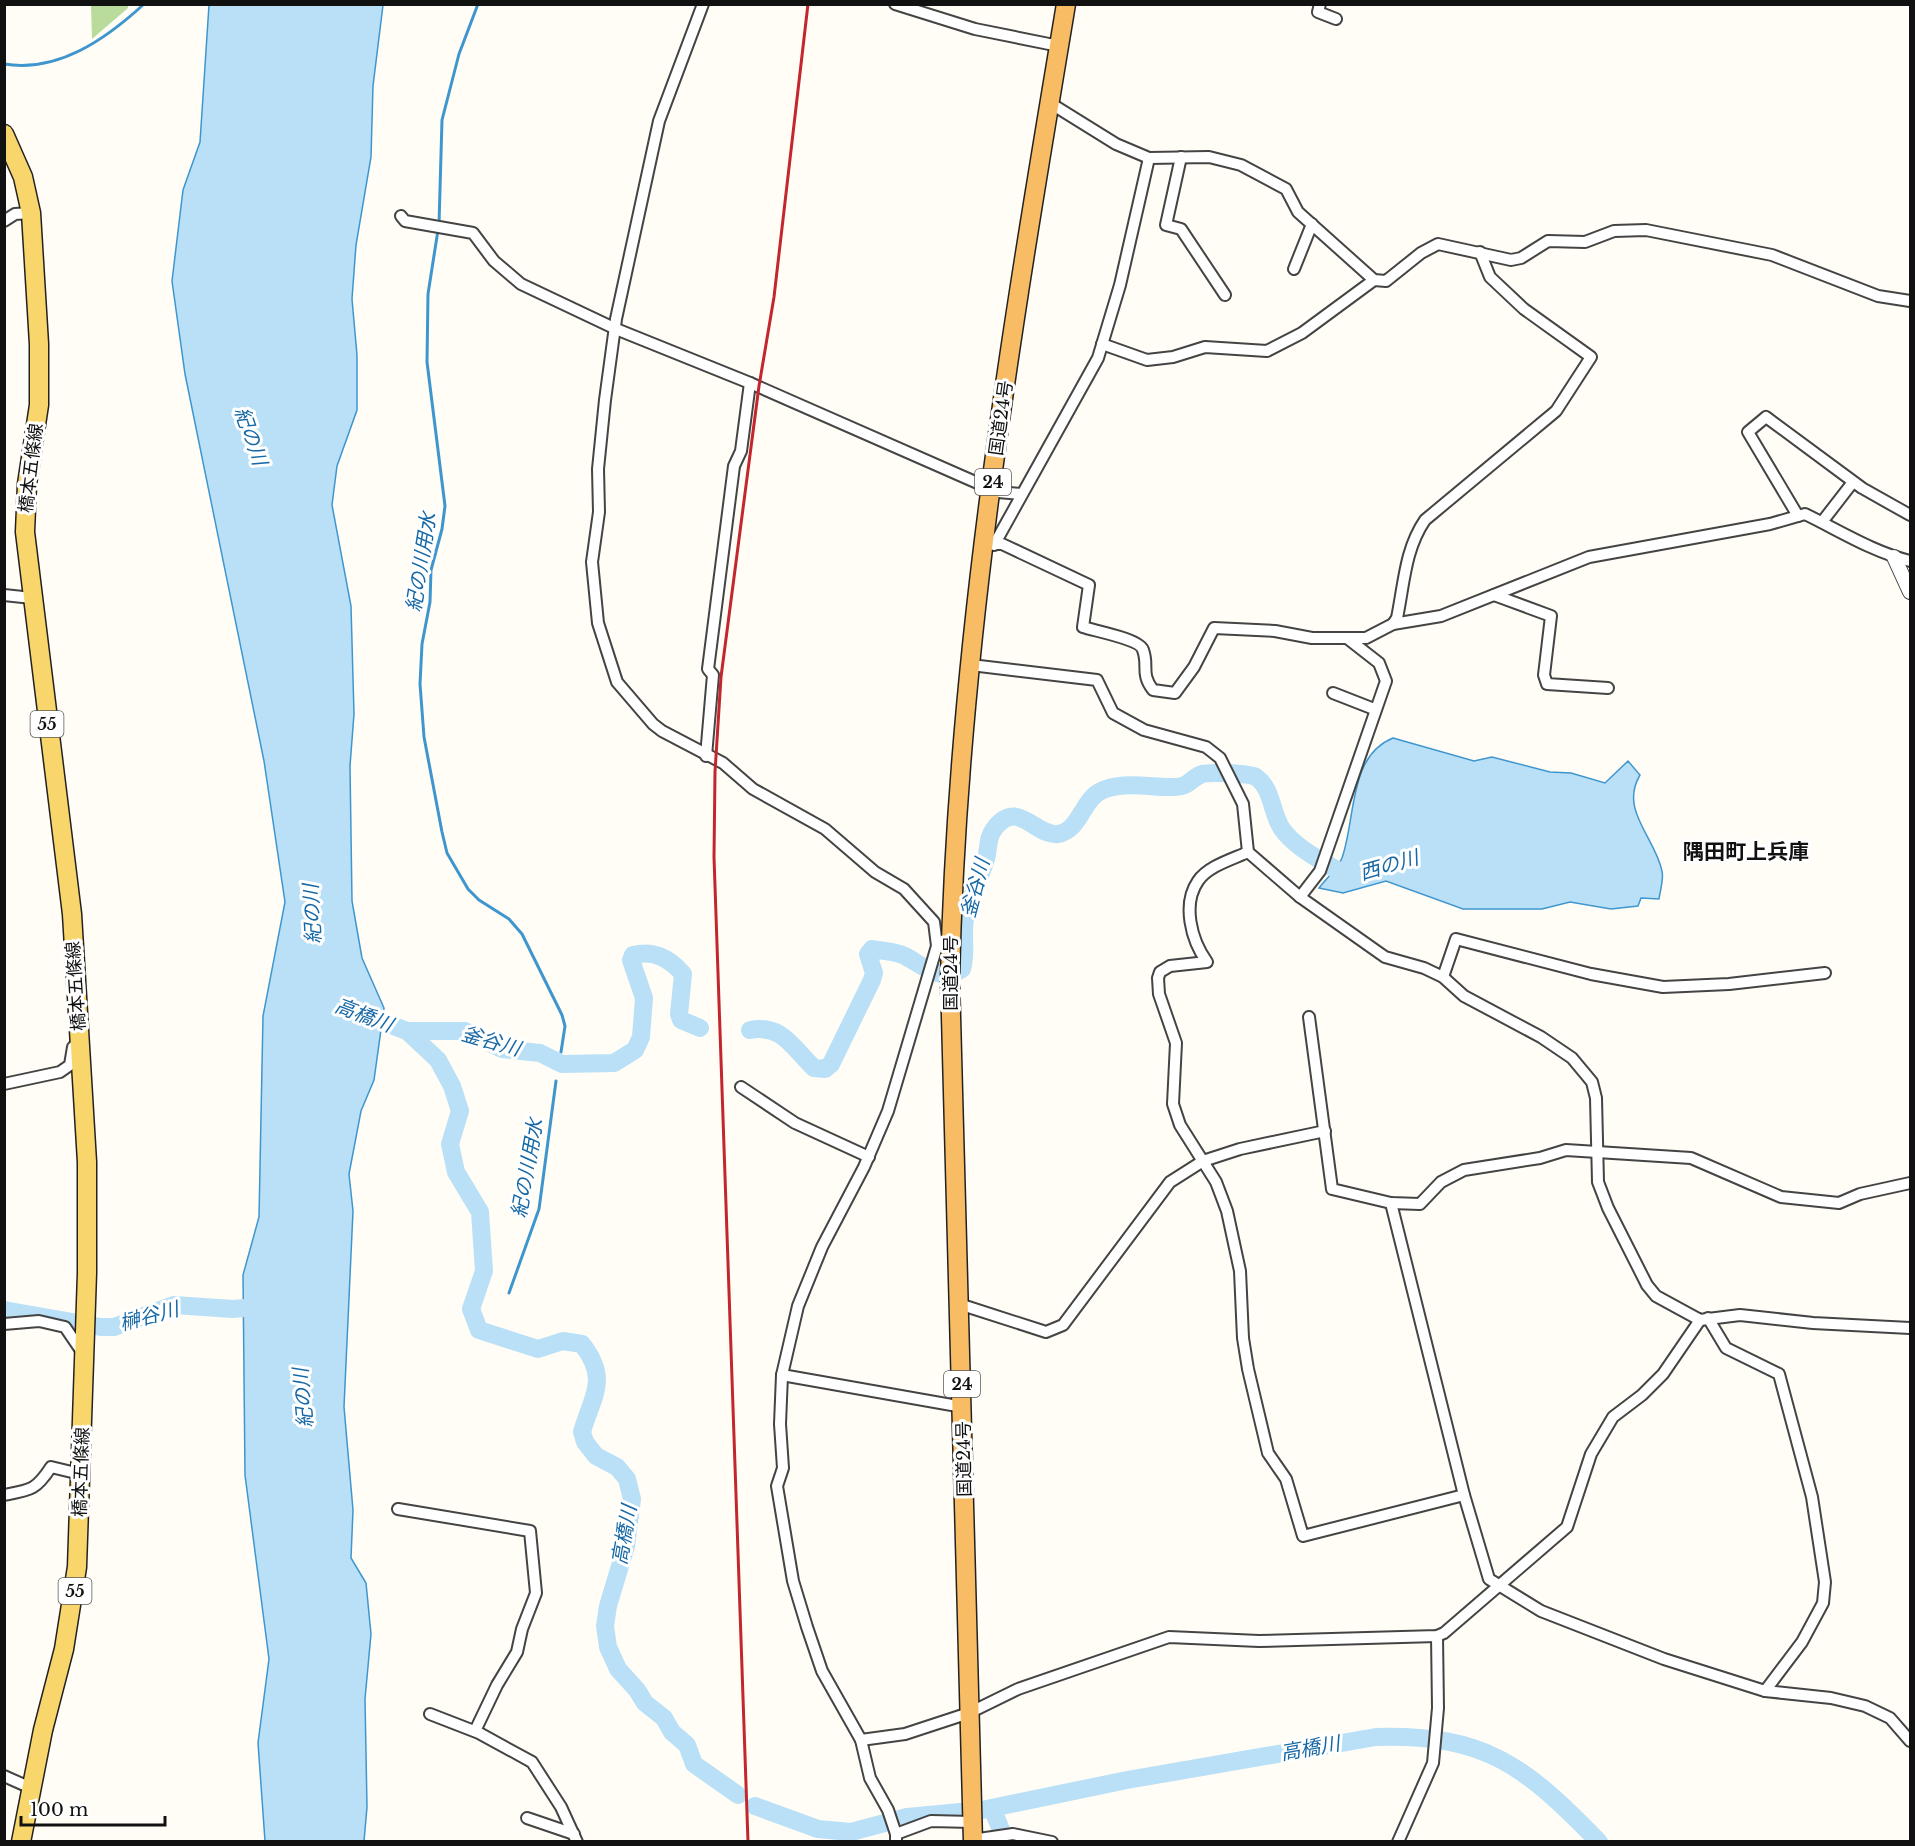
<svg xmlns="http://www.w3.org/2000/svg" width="1915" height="1846" font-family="'Libre Baskerville','Noto Sans JP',serif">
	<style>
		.forest { fill: #b9dc9c }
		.water { fill: #b9e0f7; stroke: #3f96cf; stroke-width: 1.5 }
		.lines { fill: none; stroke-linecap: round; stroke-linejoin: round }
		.stream { stroke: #3f96cf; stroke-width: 3 }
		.river { stroke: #b9e0f7; stroke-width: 18 }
		.minor-casing { stroke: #444; stroke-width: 14 }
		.tertiary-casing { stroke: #444; stroke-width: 16 }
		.primary-casing { stroke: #222; stroke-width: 21 }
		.trunk-casing { stroke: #222; stroke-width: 21 }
		.minor { stroke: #fff; stroke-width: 10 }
		.tertiary { stroke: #fff; stroke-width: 14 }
		.primary { stroke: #f9d66b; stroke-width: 18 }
		.trunk { stroke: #f7bc64; stroke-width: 18 }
		.rail { stroke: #c4262e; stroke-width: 3 }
		.labels { text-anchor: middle; stroke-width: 6; stroke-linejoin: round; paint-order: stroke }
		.shield { fill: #fff; stroke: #585858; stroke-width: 1.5 }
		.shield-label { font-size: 16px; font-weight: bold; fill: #111 }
		.street-label { font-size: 18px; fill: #111; stroke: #fff }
		.water-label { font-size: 20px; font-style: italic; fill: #1768a6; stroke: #fff }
		.quarter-label { font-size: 21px; font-weight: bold; fill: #111; stroke: #fff }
	</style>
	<rect width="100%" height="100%" fill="#fffdf5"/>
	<!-- forest -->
	<path class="forest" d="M91,5H128V8L92,39Z"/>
	<!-- water -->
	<g class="water">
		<path d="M209,5H383L373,86L371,157L356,245L352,299L357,355V410L337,466L332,505L351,606L354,714L350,766L352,901L362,958L384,1008L374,1080L361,1111L349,1174L353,1211L344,1407L353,1510L351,1558L366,1583L371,1634L365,1699L367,1807L364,1841H265L258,1743L269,1659L245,1475L243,1275L259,1217L263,1016L285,902L264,761L185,374L172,281L183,190L200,142Z"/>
		<path d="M1393,738L1474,761L1492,757L1550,772L1571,773L1605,783L1628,761L1640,775C1619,810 1655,837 1662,871C1664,879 1660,891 1659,899L1641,898L1638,906L1611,909L1570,902L1542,909H1463L1386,881L1343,893L1319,888C1326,879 1338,868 1342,858C1356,819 1348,756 1393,738Z"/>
	</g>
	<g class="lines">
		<!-- stream -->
		<g class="stream">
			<path d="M4,64C58,73 106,39 144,4"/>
			<path d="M439,224L442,120L459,54L478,4"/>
			<path d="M438,230L428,294L427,362L445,506L442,529L431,570L430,602L422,644L420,684L424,737L442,832L447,853L468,889L479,900L509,919L522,934L562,1015L565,1026L561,1052"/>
			<path d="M509,1293L539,1209L556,1081"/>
		</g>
		<!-- river -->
		<g class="river">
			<path d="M360,1013L407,1031L438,1060L452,1086L460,1111L450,1144L456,1172L480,1212L484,1271L471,1309L479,1330L538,1349L563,1341L582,1344C610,1380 592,1396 582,1432L585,1442L596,1456L617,1467L627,1479L632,1499L626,1546L608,1606L605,1626L608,1647L618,1669L637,1690L645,1703L664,1718L672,1732L687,1745L694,1764L738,1795"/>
			<path d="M750,1030C782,1024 792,1047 814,1068L825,1069L831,1064L872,980L874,973L868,954L872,949C882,951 895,951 905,956C922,965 941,983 962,969C967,953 962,935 965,919C969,899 980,879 986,859C989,848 987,838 994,829C1018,797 1035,837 1058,834C1079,831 1082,802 1099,792C1120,780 1151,788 1175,787C1189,787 1191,778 1202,774C1208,772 1251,773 1256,777C1273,789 1271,813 1282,829C1297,850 1327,863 1348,877L1357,874"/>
			<path d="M407,1031H465L502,1049L540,1053L562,1064L614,1063L635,1050L641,1037L644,998L631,960L633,955C654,950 669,958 683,974L679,1014L681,1020L700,1028"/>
			<path d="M4,1310L101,1327H114L174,1305L233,1309L269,1306"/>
			<path d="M755,1806L818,1829L851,1832L907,1817L982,1810L1127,1780L1376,1737C1486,1734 1525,1766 1599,1842"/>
			<path d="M992,1808L1006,1842"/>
		</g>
		<defs>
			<g id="minor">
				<path d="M703,4L659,121L616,319L605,400L598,469L599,512L592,562L598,623L617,682L653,724L662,731L723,763L753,789L825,829L875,872L904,889L934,922L937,946L888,1111L864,1167L822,1247L798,1306L782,1375L780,1424L783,1468L777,1486L793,1581L807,1627L822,1671L861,1740L870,1778L888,1810L896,1834V1842"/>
				<path d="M895,4L975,29L1059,46"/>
				<path d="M1320,4L1318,12L1336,19"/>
				<path d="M1050,103L1116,144L1149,158L1209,157L1241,165L1286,189L1298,212L1374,280L1386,281L1421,253L1438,244L1511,260L1521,258L1548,241L1585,242L1614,231L1646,230L1772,255L1878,296L1910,301"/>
				<path d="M1181,157L1166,225L1181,229L1225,295"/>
				<path d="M401,216L405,221L473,233L494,261L521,284L616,329L750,383L998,492L1021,494"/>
				<path d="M4,221L15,214L31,213"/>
				<path d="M1294,269L1312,224"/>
				<path d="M1102,344L1147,360L1173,357L1205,347L1267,351L1302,333L1374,280"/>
				<path d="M1798,516L1748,432L1766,417L1862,488L1910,515"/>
				<path d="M1822,522L1853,482"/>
				<path d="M984,544H1002L1089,585L1083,627C1095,631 1140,639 1143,650C1149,666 1140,673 1153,690L1175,693L1194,667L1214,628L1275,631L1312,638H1366L1393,624L1441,616L1589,557L1770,524L1805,514C1840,531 1873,552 1910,561"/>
				<path d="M994,545L1098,358L1120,285L1149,158"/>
				<path d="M4,595L32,598"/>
				<path d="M1494,595L1551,616L1544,675L1547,684L1608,688"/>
				<path d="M1393,624L1397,618C1404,584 1405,549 1425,520L1556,411L1591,357L1524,309L1490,277L1480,252"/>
				<path d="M971,665L1097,680L1113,713L1144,730L1206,747L1220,758L1243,804L1248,852L1300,897L1385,957L1424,968L1443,977L1464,996L1541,1037L1572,1058L1592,1082L1596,1098L1598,1182L1608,1208L1647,1285L1656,1296L1700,1320L1740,1315L1813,1323L1910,1328"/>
				<path d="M1333,693L1374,709"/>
				<path d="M706,756L713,675L708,669L734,466L741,451L750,383"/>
				<path d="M1248,852C1233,859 1208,866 1198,881C1182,904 1191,940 1207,962L1170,966L1160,972L1158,978L1159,994L1176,1043L1173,1104L1180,1125L1216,1182L1227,1211L1240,1271L1243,1338L1248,1369L1268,1453L1286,1479L1303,1536L1464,1495"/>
				<path d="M1300,897L1320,871L1386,681L1379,663L1347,638"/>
				<path d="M1443,977L1456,939L1591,974L1663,987L1729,984L1825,973"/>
				<path d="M1309,1017L1332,1189L1391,1203L1420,1204L1441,1182L1464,1170L1540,1158L1566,1150L1691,1158L1781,1197L1839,1203L1860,1194L1910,1183"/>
				<path d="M4,1084L60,1072L70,1065L73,1047L77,1044"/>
				<path d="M741,1087L795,1123L869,1157"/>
				<path d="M1391,1203L1464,1495L1489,1579L1541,1611L1664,1659L1765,1691L1831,1698L1865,1706L1890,1718L1910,1741"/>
				<path d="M959,1304L1046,1332L1063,1325L1170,1182L1203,1161L1240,1149L1325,1131"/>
				<path d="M1708,1318L1726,1348L1779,1374L1812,1497L1825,1582L1823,1603L1802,1642L1765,1691"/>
				<path d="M4,1324L39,1321L65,1327L80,1349H85"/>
				<path d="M782,1375L963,1407"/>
				<path d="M4,1495C31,1490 36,1490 51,1467L80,1474"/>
				<path d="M398,1509L530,1531L536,1593L522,1629L517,1652L497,1685L475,1731"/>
				<path d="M430,1714L479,1733L532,1762L561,1807L577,1842"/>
				<path d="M861,1740L905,1734L969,1713L1018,1689L1169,1637L1259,1641L1437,1636L1444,1633L1567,1527L1591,1454L1613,1417L1642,1395L1663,1374L1700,1320"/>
				<path d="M4,1776L31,1788"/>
				<path d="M527,1818L574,1834"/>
				<path d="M896,1834L931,1821L972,1822"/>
				<path d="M972,1840L1013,1834L1052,1842"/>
				<path d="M1398,1842L1433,1763L1438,1708L1437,1636"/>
			</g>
			<path id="tertiary" d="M1894,557L1910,592"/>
			<path id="primary" d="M4,134L23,177L31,213L39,344V405L27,484L25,532L72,914L87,1162V1273L77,1567L64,1649L43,1730L21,1842"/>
			<path id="trunk" d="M973,1842L950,979C957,652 1012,327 1066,4"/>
		</defs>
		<!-- minor casing -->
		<use href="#minor" class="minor-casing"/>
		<!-- tertiary casing -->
		<use href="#tertiary" class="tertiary-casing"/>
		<!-- primary casing -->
		<use href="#primary" class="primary-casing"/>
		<!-- trunk casing -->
		<use href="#trunk" class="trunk-casing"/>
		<!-- minor -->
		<use href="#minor" class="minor"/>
		<!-- tertiary -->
		<use href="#tertiary" class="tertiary"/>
		<!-- primary -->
		<use href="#primary" class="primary"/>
		<!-- trunk -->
		<use href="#trunk" class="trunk"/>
		<!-- rail -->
		<path class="rail" d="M748,1842L714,857L715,772L721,677L759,386L774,297L808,4"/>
	</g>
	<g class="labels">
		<!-- shield labels -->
		<g class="shield">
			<rect x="975" y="469" width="36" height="26" rx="4.5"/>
			<rect x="30.5" y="711" width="33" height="26" rx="4.5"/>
			<rect x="944" y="1371" width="36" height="26" rx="4.5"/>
			<rect x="58.5" y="1578" width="33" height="26" rx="4.5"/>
		</g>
		<g class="shield-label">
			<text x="993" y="488">24</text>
			<text x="47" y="730">55</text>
			<text x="962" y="1390">24</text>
			<text x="75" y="1597">55</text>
		</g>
		<!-- street labels -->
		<g class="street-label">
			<text transform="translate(1001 418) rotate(-82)" y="6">国道24号</text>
			<text transform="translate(31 468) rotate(-83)" y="6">橋本五條線</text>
			<text transform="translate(951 973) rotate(-90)" y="6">国道24号</text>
			<text transform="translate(76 986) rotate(-94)" y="6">橋本五條線</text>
			<text transform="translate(964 1459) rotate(-91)" y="6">国道24号</text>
			<text transform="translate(81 1472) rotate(-88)" y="6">橋本五條線</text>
		</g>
		<!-- water labels -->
		<g class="water-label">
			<text transform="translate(251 436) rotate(71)" y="7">紀の川</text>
			<text transform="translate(421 562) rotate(-81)" y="7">紀の川用水</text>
			<text transform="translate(1389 865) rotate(-16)" y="7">西の川</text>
			<text transform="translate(975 888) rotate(-75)" y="7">釜谷川</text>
			<text transform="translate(312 914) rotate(-93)" y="7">紀の川</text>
			<text transform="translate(364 1015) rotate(21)" y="7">高橋川</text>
			<text transform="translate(491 1041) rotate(16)" y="7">釜谷川</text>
			<text transform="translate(527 1168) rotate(-80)" y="7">紀の川用水</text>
			<text transform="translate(149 1316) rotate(-15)" y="7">榊谷川</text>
			<text transform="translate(303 1398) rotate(-95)" y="7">紀の川</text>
			<text transform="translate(624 1535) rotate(-80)" y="7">高橋川</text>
			<text transform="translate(1310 1748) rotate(-10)" y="7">高橋川</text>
		</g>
		<!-- quarter labels -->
		<g class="quarter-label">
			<text x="1746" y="859">隅田町上兵庫</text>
		</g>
	</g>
	<!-- border -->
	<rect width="1915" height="1846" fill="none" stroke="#111111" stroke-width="12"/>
	<!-- scale -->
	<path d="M21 1816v9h144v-9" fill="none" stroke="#111111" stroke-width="3"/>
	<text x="30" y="1816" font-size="18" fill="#111111" stroke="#ffffff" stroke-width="4.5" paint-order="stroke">100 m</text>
</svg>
